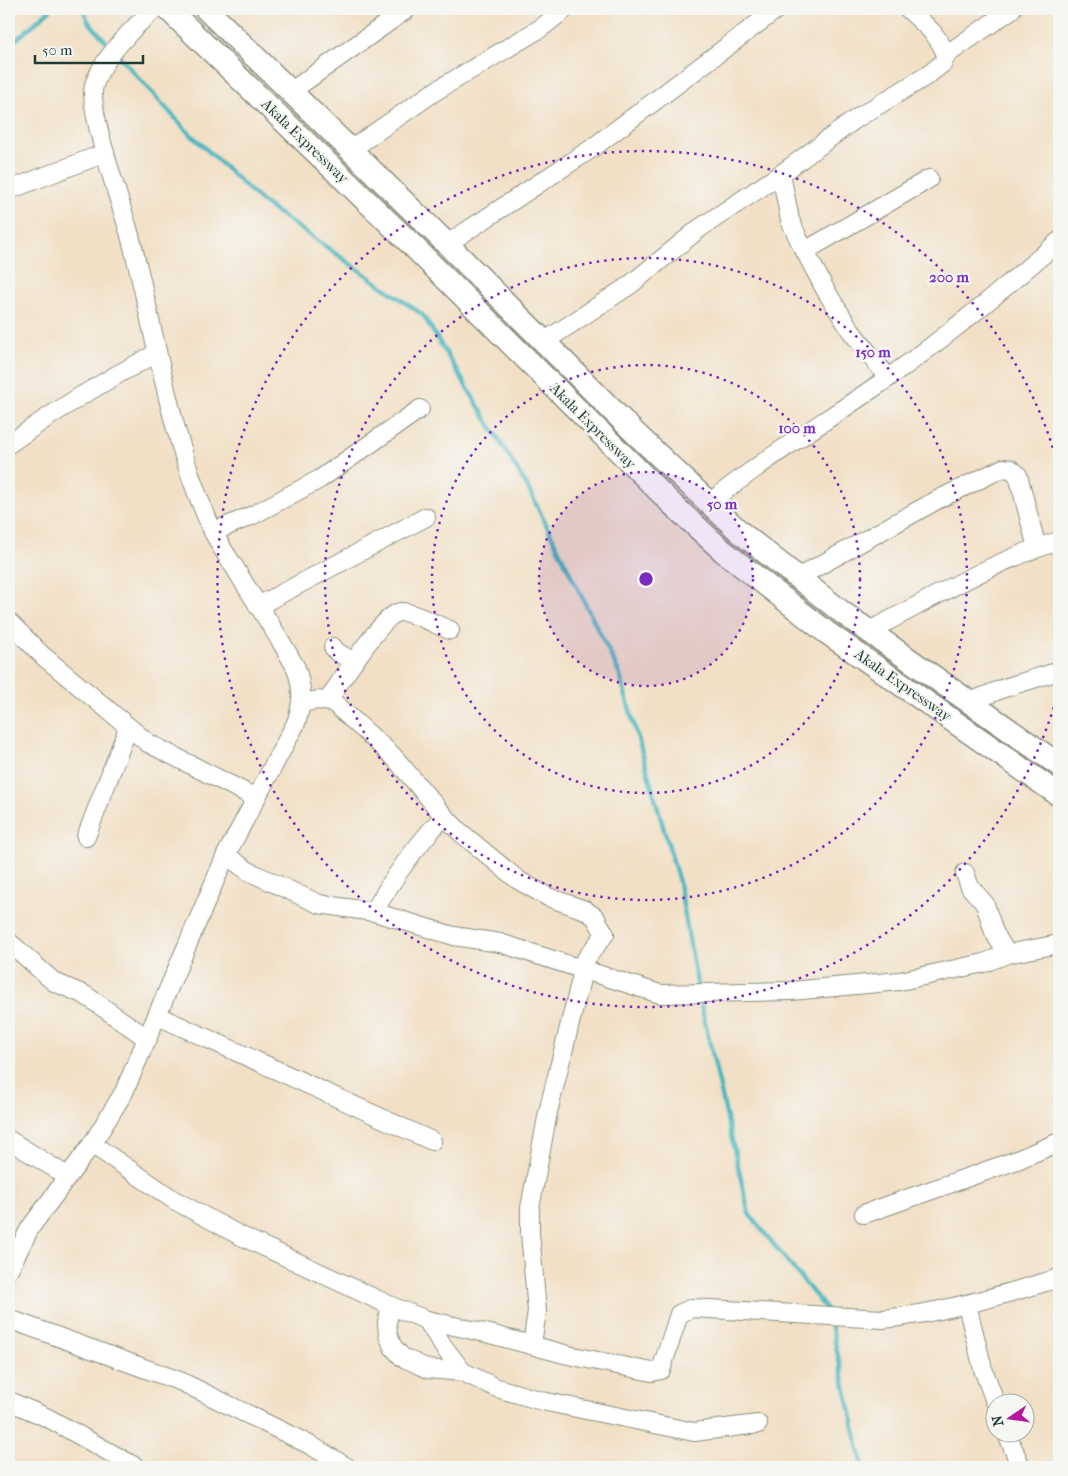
<svg xmlns="http://www.w3.org/2000/svg" width="1068" height="1476" font-family="'IM FELL French Canon',serif">
	<style>
		.lines { fill: none; stroke-linecap: round; stroke-linejoin: round }
		.stream { stroke: #47b6be; stroke-width: 4.5 }
		.minor-casing { stroke: #888e7d; stroke-width: 20 }
		.major-casing { stroke: #888e7d; stroke-width: 25 }
		.minor { stroke: #fff; stroke-width: 18 }
		.major { stroke: #fff; stroke-width: 22 }
		.ring { fill: none; stroke: #7b2cbf; stroke-width: 2.5; stroke-dasharray: 2.5 5 }
		.labels { text-anchor: middle; stroke-width: 4.5; stroke-linejoin: round; paint-order: stroke }
		.street-label { font-size: 15px; fill: #1f3d34; stroke: #f6f6f2 }
		.centre { fill: #7b2cbf; stroke: #f6f6f2; stroke-width: 2.5 }
		.ring-label { font-size: 15px; text-anchor: middle; font-weight: bold; fill: #7b2cbf; stroke: #f6f6f2; stroke-width: 4.5; stroke-linejoin: round; paint-order: stroke }
	</style>
	<rect width="100%" height="100%" fill="#f6f6f2"/>
	<filter id="ink" filterUnits="userSpaceOnUse"><feTurbulence type="fractalNoise" baseFrequency=".02" numOctaves="2"/><feDisplacementMap in="SourceGraphic" scale="10" xChannelSelector="R" yChannelSelector="G"/><feConvolveMatrix kernelMatrix="1 2 1 2 8 2 1 2 1" color-interpolation-filters="sRGB"/></filter>
	<filter id="wash" filterUnits="userSpaceOnUse"><feTurbulence type="fractalNoise" baseFrequency=".0096" numOctaves="4" result="noise"/><feDisplacementMap in="SourceGraphic" scale="20" xChannelSelector="R" yChannelSelector="G"/><feGaussianBlur stdDeviation="1.12" result="paint"/><feColorMatrix in="noise" values="0 0 0 0 0 0 0 0 0 0 0 0 0 0 0 0 0 1.4 0 .05"/><feComposite in="paint" operator="in"/></filter>
	<g filter="url(#wash)">
		<rect width="100%" height="100%" fill="#f2e0c6"/>
		<g class="lines">
			<!-- stream -->
			<g class="stream">
				<path d="M83,9L88,21L111,47"/>
				<path d="M9,46L51,9"/>
				<path d="M116,53L185,129L261,201L423,315L527,486L619,672L679,882L698,989"/>
				<path d="M699,996L749,1214L827,1310"/>
				<path d="M830,1320L863,1467"/>
			</g>
		</g>
	</g>
	<g filter="url(#ink)">
		<g class="lines">
			<defs>
				<g id="minor">
					<path d="M908,9C923,23 939,35 946,55"/>
					<path d="M290,92L407,9"/>
					<path d="M350,150L434,92L541,28L565,9"/>
					<path d="M781,174L790,220L799,240L826,291L851,331L888,378"/>
					<path d="M9,190L105,153"/>
					<path d="M447,244L591,149L777,9"/>
					<path d="M805,251L929,179"/>
					<path d="M545,341L630,285L700,228L781,174L857,118L928,75L943,63L946,55L1012,9"/>
					<path d="M9,444C56,410 105,380 157,353"/>
					<path d="M708,504C765,458 828,420 888,378C948,336 1003,289 1059,241"/>
					<path d="M213,532L253,515L320,479L420,409"/>
					<path d="M797,578L937,500L1003,468L1011,469L1018,475L1037,548"/>
					<path d="M258,606L426,517"/>
					<path d="M9,622L43,656L148,743L256,798"/>
					<path d="M869,631C930,600 994,560 1059,541"/>
					<path d="M333,647L337,652L354,662"/>
					<path d="M328,700C339,684 384,613 400,612C411,611 439,626 450,630"/>
					<path d="M970,702L1004,688L1059,671"/>
					<path d="M302,703L318,700L334,703L393,756L444,816L460,832L518,880L548,897L585,910L595,917L605,934L582,964L585,971"/>
					<path d="M86,837L128,728"/>
					<path d="M226,855L248,871L319,904L374,912L454,936L500,943L660,994L791,991L900,981L984,963L1007,954L1059,944"/>
					<path d="M965,873L970,887L985,904L994,932L1007,954"/>
					<path d="M374,912C393,877 417,845 444,816"/>
					<path d="M9,942L54,982L85,995L148,1039"/>
					<path d="M158,1016L432,1141"/>
					<path d="M9,1140L67,1176"/>
					<path d="M92,1144L174,1200L239,1235L391,1306L427,1320L490,1334L568,1355L652,1372L661,1370L679,1314L692,1308L883,1319C944,1313 1001,1295 1059,1278"/>
					<path d="M864,1214L1017,1160L1059,1142"/>
					<path d="M9,1269L30,1228L92,1144L124,1092L226,855L296,723C303,702 303,689 296,668C278,634 255,602 235,568C227,556 218,543 212,529C168,435 156,331 129,232C121,203 87,109 94,85C102,59 134,26 155,9"/>
					<path d="M967,1305L983,1369L996,1404"/>
					<path d="M391,1306L387,1322L388,1335L393,1347L402,1357L428,1369L463,1372L497,1388L542,1401L694,1432L758,1424"/>
					<path d="M9,1319L182,1382L310,1445L347,1467"/>
					<path d="M427,1320L443,1346L463,1372"/>
					<path d="M532,1345L537,1311L530,1233V1208L548,1112L583,971"/>
					<path d="M9,1401L48,1418L136,1467"/>
					<path d="M1007,1434L1021,1467"/>
				</g>
				<g id="major">
					<path d="M168,9L414,247L673,505L723,551L826,632L1059,795"/>
					<path d="M206,9L447,244L636,434L741,533L843,613L1059,765"/>
				</g>
			</defs>
			<!-- minor casing -->
			<use href="#minor" class="minor-casing"/>
			<!-- major casing -->
			<use href="#major" class="major-casing"/>
			<!-- minor -->
			<use href="#minor" class="minor"/>
			<!-- major -->
			<use href="#major" class="major"/>
		</g>
	</g>
	<!-- distance rings -->
	<circle cx="646" cy="579" r="107" fill="#7b2cbf" fill-opacity=".12"/>
	<g class="ring">
		<circle cx="646" cy="579" r="107"/>
		<circle cx="646" cy="579" r="214"/>
		<circle cx="646" cy="579" r="321"/>
		<path d="M1058 693A428 428 0 1 1 1058 465"/>
	</g>
	<g class="labels">
		<!-- street labels -->
		<g class="street-label">
			<text transform="translate(305 141) rotate(44)" y="5">Akala Expressway</text>
			<text transform="translate(593 426) rotate(45)" y="5">Akala Expressway</text>
			<text transform="translate(903 685) rotate(35)" y="5">Akala Expressway</text>
		</g>
	</g>
	<circle cx="646" cy="579" r="8" class="centre"/>
	<g class="ring-label">
		<text x="949" y="282">200 m</text>
		<text x="873" y="357">150 m</text>
		<text x="797" y="433">100 m</text>
		<text x="722" y="509">50 m</text>
	</g>
	<!-- margin -->
	<rect width="1068" height="1476" fill="none" stroke="#f6f6f2" stroke-width="30"/>
	<!-- north arrow -->
	<g transform="translate(1010 1418) rotate(257)"><circle r="24" fill="#f6f6f2" stroke="#a0aca6"/>
	<path d="M0-4L9 19L0 12L-9 19Z" fill="#b5179e"/>
	<text y="-8" font-size="14" font-weight="bold" text-anchor="middle" fill="#1f3d34">N</text>
	</g>
	<!-- scale -->
	<path d="M35 55v8h108v-8" fill="none" stroke="#1f3d34" stroke-width="2.5"/>
	<text x="42" y="55" font-size="15" fill="#1f3d34" stroke="#f6f6f2" stroke-width="4" paint-order="stroke">50 m</text>
</svg>
